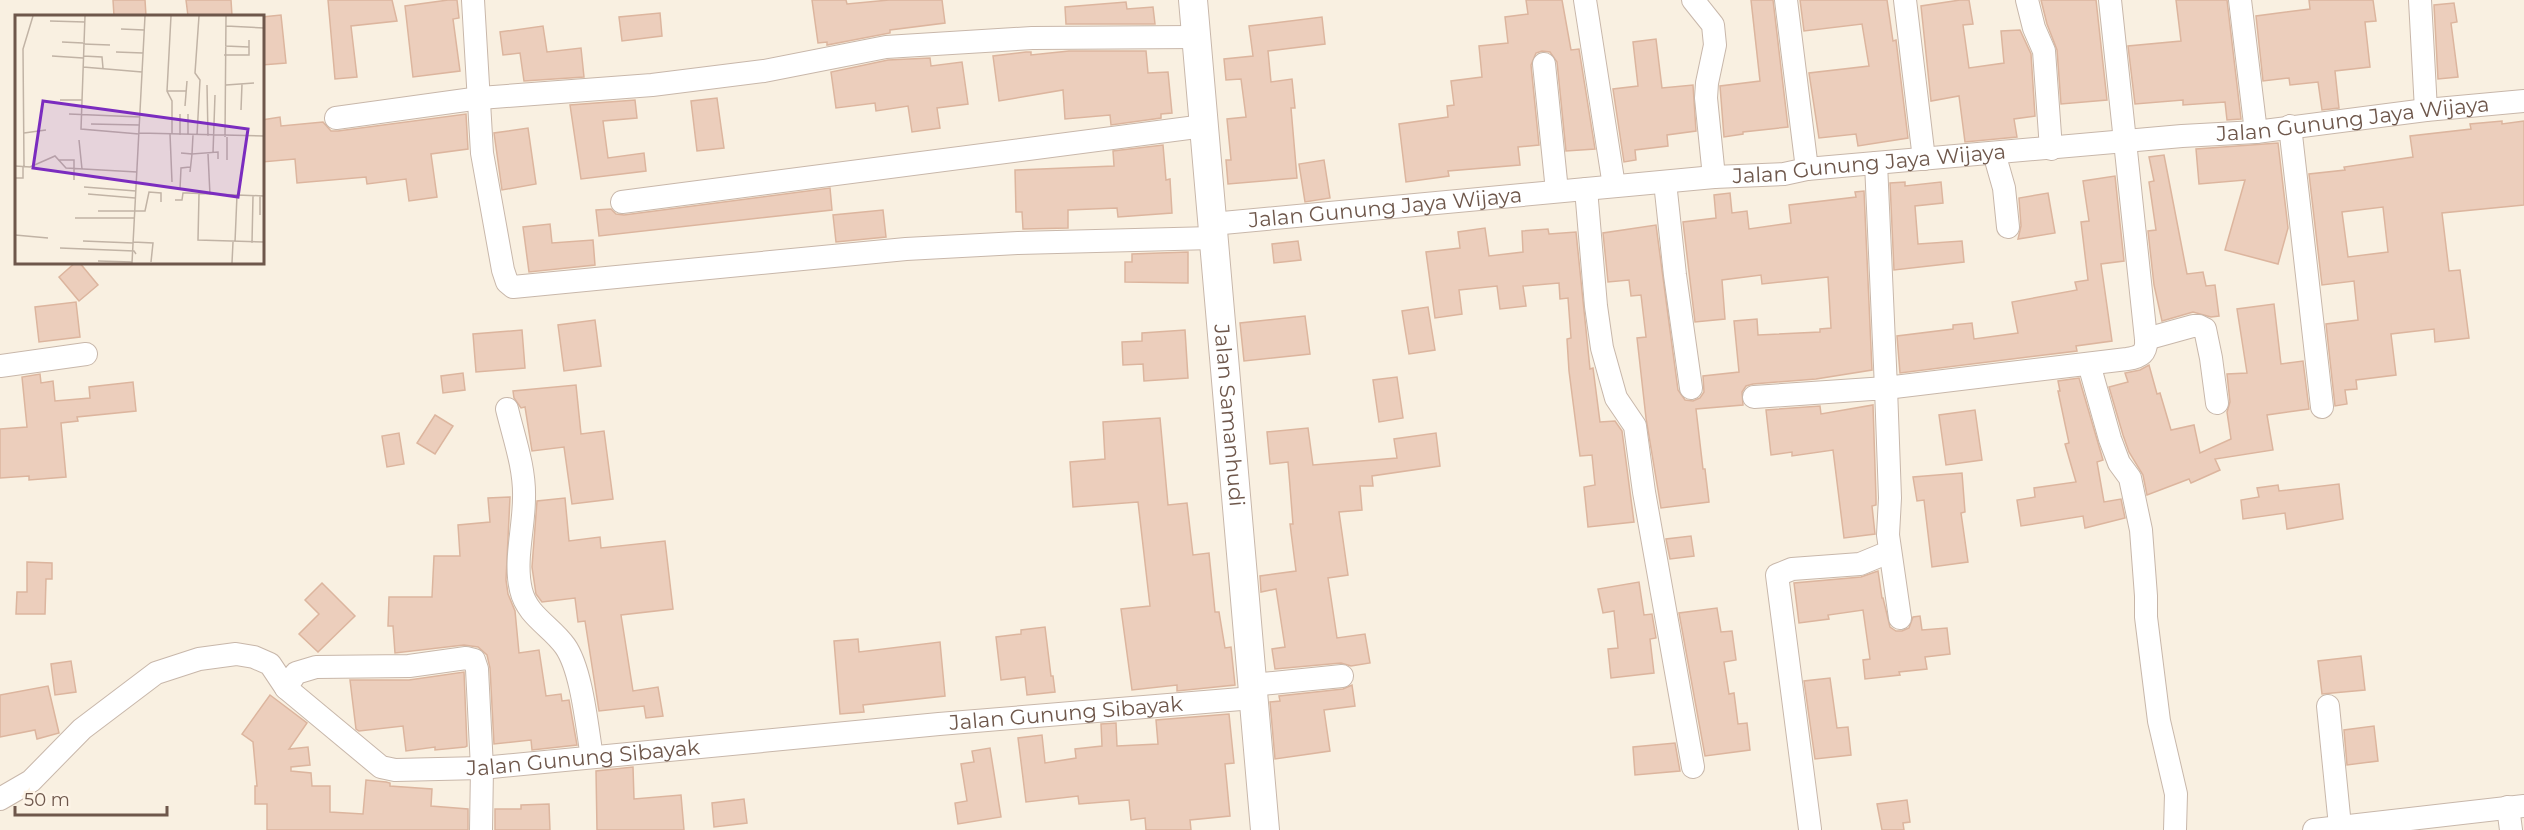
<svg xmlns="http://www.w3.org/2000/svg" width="2524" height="830" font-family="Montserrat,sans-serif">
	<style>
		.building { fill: #eccebc; stroke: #dcb59e; stroke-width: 1.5; fill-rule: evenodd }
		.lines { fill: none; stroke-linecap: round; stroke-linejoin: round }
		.minor-casing { stroke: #c8b7aa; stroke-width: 24 }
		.tertiary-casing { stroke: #c8b7aa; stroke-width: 30 }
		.minor { stroke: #fff; stroke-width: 22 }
		.tertiary { stroke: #fff; stroke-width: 28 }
		.labels { text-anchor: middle; stroke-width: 4.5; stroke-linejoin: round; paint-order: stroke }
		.street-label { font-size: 21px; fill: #6e574b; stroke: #fdf4e7 }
		.inset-road { fill: none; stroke: #c1b3a5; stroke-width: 1.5 }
		.view { fill: #7b2cbf; fill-opacity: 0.15; stroke: #7b2cbf; stroke-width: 3 }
		.inset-edge { fill: none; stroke: #6e574b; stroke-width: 3 }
	</style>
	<rect width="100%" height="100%" fill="#f9f0e1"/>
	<!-- building -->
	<g class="building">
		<path d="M113,0H145L146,16H114Z"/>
		<path d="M186,0H231L232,16H188Z"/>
		<path d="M328,0H392L397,21L351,26L357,77L335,79Z"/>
		<path d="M448,0H457L459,18L453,19L460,71L413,77L405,6Z"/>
		<path d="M812,0H846L847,4L889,0H942L945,23L890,30V33L827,45V42L818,43Z"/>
		<path d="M1526,0H1562L1571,50L1579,49L1595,149L1566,151L1557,62L1550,52L1542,51L1536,53L1531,65L1539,145L1518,147L1520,165L1448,171L1449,176L1406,182L1399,124L1448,117L1447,106L1454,105L1451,81L1482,77L1479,46L1508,43L1505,17L1528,14Z"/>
		<path d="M1751,0H1773L1788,127L1743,132V134L1724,137L1720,86L1760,81Z"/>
		<path d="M1800,0H1887L1893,41L1896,40L1908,138L1858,146L1856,134L1819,138L1809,73L1869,66L1862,24L1804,31Z"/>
		<path d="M1960,0H1969L1973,24L1963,25L1969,68L2004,63L2001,31L2020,30L2031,54L2035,116L2014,119L2017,137L1965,142L1959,96L1931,101L1921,6Z"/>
		<path d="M2041,0H2096L2107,100L2061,104L2057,50L2047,24Z"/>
		<path d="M2176,0H2227L2241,119L2227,120L2225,102L2183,105V100L2135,104L2128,46L2181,41Z"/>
		<path d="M2309,0H2373L2376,21L2365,22L2370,67L2335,71L2339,108L2322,110L2318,82L2290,85L2289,78L2263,81L2256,16L2310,9Z"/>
		<path d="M1126,2L1127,9L1153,7L1155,24H1066L1065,7Z"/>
		<path d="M2454,3L2457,22L2451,23L2458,77L2438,79L2434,5Z"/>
		<path d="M660,13L662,36L622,41L619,17Z"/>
		<path d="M281,15L286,63L262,65V17Z"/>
		<path d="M1322,17L1325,44L1268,51L1271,82L1292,79L1295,108H1291L1297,178L1228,184L1226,160H1231L1227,119L1246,117L1241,79L1226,80L1224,59L1253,56L1249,26Z"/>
		<path d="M543,26L547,52L581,48L584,77L524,81L520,53L503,55L500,32Z"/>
		<path d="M1656,39L1662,88L1693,85L1696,131L1667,135L1668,146L1635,150L1636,160L1624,162L1613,89L1638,86L1633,42Z"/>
		<path d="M1069,51H1146L1148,73L1168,72L1172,113L1161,114V118L1111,125L1110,115L1065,119L1063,90L999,101L993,56L1026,52H1031V55Z"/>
		<path d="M930,58L931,66L962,62L968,104L937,108L940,128L912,132L908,106L876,111L875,103L836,108L831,72L888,60Z"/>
		<path d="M717,98L724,148L697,151L691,101Z"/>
		<path d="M635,100L637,118L603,121L608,158L644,153L646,171L581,179L570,105Z"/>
		<path d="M466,114L468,149L431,154L437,197L409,201L406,179L367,184L366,177L297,183L295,159L262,162V120L280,117L281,126L323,122L331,131H338Z"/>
		<path d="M2502,121V124L2524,121V205L2442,213L2449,271L2460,270L2469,338L2435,342L2434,329L2391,334L2396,375L2356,380L2357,389L2345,390L2347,404L2335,406L2326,324L2358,320L2354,281L2322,285L2309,174L2345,170L2344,167L2413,157L2410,136L2471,129L2470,124ZM2383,207L2388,252L2348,257L2342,212Z"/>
		<path d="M528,128L536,184L502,190L494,133Z"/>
		<path d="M2278,143L2288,228L2278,264L2225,250L2245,180L2199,184L2196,149Z"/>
		<path d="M1163,145L1166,180L1170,179L1172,213L1118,217L1117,208L1068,210V228L1023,229L1022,212H1016L1015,170L1114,166L1113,151Z"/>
		<path d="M2164,155L2187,274L2203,272L2206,286L2215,285L2219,316L2211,317L2193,312L2162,321L2154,285L2148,231L2156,230L2149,182L2154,181L2149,157Z"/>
		<path d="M1324,160L1330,198L1305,202L1299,164Z"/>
		<path d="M2115,176L2124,261L2101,264L2112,341L2076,346L2077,351L1900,373L1897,336L1953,329V325L1972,323L1974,339L2018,333L2012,302L2077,290L2075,282L2088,280L2081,222L2089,221L2083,181Z"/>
		<path d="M1905,182V186L1941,182L1943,203L1915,206L1918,244L1962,241L1964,262L1894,270L1890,183Z"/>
		<path d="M830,188L832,210L599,236L596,210L611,209L616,214L624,215Z"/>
		<path d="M1864,191L1872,370L1816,379L1753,384L1746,386L1742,392L1743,405L1696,409L1703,469H1705L1709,502L1661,508L1646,418L1637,338L1646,337L1641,295L1631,296L1629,280L1608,282L1603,233L1656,225L1678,390L1685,400L1693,401L1700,398L1704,392L1703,376L1739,372L1734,321L1757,319L1758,335L1820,332V329L1831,328L1828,277L1762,284L1761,275L1722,280L1725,319L1695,322L1683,222L1716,218L1714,195L1730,193L1732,213L1747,211L1749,229L1791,223L1789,205L1856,197L1855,192Z"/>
		<path d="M2048,193L2055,233L2018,239L2021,226L2019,198Z"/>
		<path d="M883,210L886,237L836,242L833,215Z"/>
		<path d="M550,224L552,243L593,240L595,265L529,272L523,227Z"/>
		<path d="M1485,228L1489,256L1523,252L1522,231L1548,229L1549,234L1576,232L1590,369L1593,368L1600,422L1615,421L1622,431L1634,522L1588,527L1584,487L1595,485L1592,455L1580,456L1569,371L1567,339L1571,338L1568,298L1560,299L1559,283L1523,286L1526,306L1500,309L1497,286L1459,290L1462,314L1435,318L1426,252L1460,248L1458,232Z"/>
		<path d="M1298,241L1301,260L1274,263L1272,244Z"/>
		<path d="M1188,252V283L1125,282V262H1132V254Z"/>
		<path d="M76,262H79L98,285L79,301L59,277Z"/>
		<path d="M76,302L80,337L39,342L35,307Z"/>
		<path d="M2274,304L2281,364L2303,361L2309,409L2267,415L2273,450L2215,459L2220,470L2191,483L2189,479L2147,495L2143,475L2129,452L2123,435L2109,387L2128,382L2125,373L2140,370L2149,365L2157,394L2160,393L2171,430L2194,425L2200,453L2231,439L2227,412L2230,402L2227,374L2247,373L2237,309Z"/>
		<path d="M1428,307L1435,350L1409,354L1402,311Z"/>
		<path d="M1305,316L1310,354L1244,361L1240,323Z"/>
		<path d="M595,320L601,366L564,371L558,325Z"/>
		<path d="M522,330L525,368L476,372L473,334Z"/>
		<path d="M1185,330L1188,378L1144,381L1143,364L1123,365L1122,342L1142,341V333Z"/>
		<path d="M463,373L465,390L443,393L441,376Z"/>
		<path d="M40,374L41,383L53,381L55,401L90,398L89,387L133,382L136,411L77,417L78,421L61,423L66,477L29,480V476L0,478V429L27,427L22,377Z"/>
		<path d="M1397,377L1403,418L1379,422L1373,380Z"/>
		<path d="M2079,378L2103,460L2097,462L2104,502L2121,499L2125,518L2085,528L2083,516L2021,526L2017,500L2035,497L2034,488L2076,482L2065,444L2069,443L2058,391H2060L2058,381Z"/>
		<path d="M576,385L581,434L604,431L613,499L572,504L564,447L532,451L525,407L521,408L514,398L513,391Z"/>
		<path d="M1873,405L1876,498V505L1872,506L1875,534L1844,538L1833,450L1792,456V452L1771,455L1766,410L1820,406L1821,414Z"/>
		<path d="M1975,410L1982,460L1946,465L1939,415Z"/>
		<path d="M435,415L453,426L435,454L417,443Z"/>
		<path d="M1160,418L1168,505L1187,503L1193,555L1209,553L1215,612H1219L1225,648L1231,647L1235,685L1177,691V685L1132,690L1121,609L1150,606L1138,502L1073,507L1070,462L1105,459L1103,422Z"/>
		<path d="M1308,428L1313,465L1397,458L1394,439L1436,433L1440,466L1372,476L1373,486H1360L1362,510L1339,512L1348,575L1328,578L1337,638L1365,634L1370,663L1351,666L1341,663L1275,669L1272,649L1285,647L1276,589L1261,592L1260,576L1296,571L1290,524H1293L1288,462L1270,464L1267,432Z"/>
		<path d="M399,433L404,464L387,467L382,436Z"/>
		<path d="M1962,473L1965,512L1961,513L1968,562L1932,567L1924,500L1917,501L1913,477Z"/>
		<path d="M2339,484L2343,519L2287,529L2285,513L2243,519L2241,500L2259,497L2257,488L2278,485L2279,491Z"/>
		<path d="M510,497L506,580L508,594L515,611L519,653L539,650L546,696L561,694L562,701L569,700L577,745L532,750L531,740L494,744L490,668L487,655L478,647L464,645L395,653L393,626H388L389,597H432L434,556H460L458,525L490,522L488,498Z"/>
		<path d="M565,498L569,541L600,537L601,548L665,541L673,609L621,615L633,691L658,687L663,716L646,718L644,706L599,711L585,621L578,622L575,598L542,602L536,594L532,567L537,501Z"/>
		<path d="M1691,536L1694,556L1670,559L1666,539Z"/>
		<path d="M27,562L52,563V579H46L45,614H16L17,592H27Z"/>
		<path d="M1878,571L1882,598H1883L1890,627L1896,631H1902L1909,628L1913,617L1920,616L1922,630L1947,628L1950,654L1925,657L1927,669L1899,672L1900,675L1865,679L1863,660L1870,659L1863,610L1828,615L1829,619L1799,623L1794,583L1861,577Z"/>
		<path d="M1639,582L1644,615L1652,614L1656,638L1650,639L1654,673L1611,678L1608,649L1618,648L1614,611L1603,613L1598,589Z"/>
		<path d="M322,583L355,616L318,652L299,634L319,614L305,600Z"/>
		<path d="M1717,608L1721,632L1732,631L1736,660L1724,662L1729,694L1734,693L1738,724L1747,723L1750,750L1705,756L1679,613Z"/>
		<path d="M1045,627L1051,676H1053L1055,692L1027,695L1025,677L1001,680L996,637L1021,634V630Z"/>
		<path d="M858,639L859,652L940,642L945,696L863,705L864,712L840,714L834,641Z"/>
		<path d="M2361,656L2365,690L2322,694L2318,661Z"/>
		<path d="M71,661L76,692L55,695L51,664Z"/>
		<path d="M464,672L467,746L465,747L435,750V747L406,751L403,726L359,731L356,729L350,680H409Z"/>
		<path d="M1830,678L1837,728L1848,727L1851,755L1815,759L1804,681Z"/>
		<path d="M1352,685L1355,706L1324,710L1330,751L1275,759L1270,702L1280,701L1279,696L1343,689Z"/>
		<path d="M48,686L59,733L37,739L35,730L0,737V695Z"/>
		<path d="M270,695L307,723L289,749L308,747L310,765L291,767V771L311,773L312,786H330V812L363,814L366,780L386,782L390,783V786L432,789L431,806L468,809V830H267V804H255V786H257L253,742L242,734Z"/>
		<path d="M1229,714L1234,763L1225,764L1230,816L1190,820L1191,830H1146L1145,818L1131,820L1129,800L1079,804L1078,796L1026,802L1018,738L1042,735L1045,763L1076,758L1075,749L1102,746L1101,724L1116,723L1117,746L1158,744L1156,720Z"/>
		<path d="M2374,726L2378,761L2347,765L2344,730Z"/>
		<path d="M1675,743L1680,771L1635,775L1633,747Z"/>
		<path d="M990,748L1001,817L958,824L955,803L967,801L961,764L974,762L972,751Z"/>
		<path d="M633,767L634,799L681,795L684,830H597L596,771Z"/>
		<path d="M744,799L747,823L714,827L712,803Z"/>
		<path d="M1907,800L1910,822L1903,823L1904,830H1882L1877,804Z"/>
		<path d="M549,804L550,830H495V809H521V805Z"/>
	</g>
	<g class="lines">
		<defs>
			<g id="minor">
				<path d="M473,0L482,153L503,270L507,282L513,287L906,249L1018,243L1213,238"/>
				<path d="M1585,0L1614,186"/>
				<path d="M1693,0L1713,25L1715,45L1707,83L1706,98L1714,177"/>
				<path d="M1786,0L1807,169"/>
				<path d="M1905,0L1924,159"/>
				<path d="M2027,0L2034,28L2044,51L2051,149"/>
				<path d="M2240,0L2256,132"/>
				<path d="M2420,0L2426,110"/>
				<path d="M1544,64L1557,191"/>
				<path d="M336,118L480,98L652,85L764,71L886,47L1032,38L1196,37"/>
				<path d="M2290,126L2322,407"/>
				<path d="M1994,153L2004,188L2008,227"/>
				<path d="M1876,163L1886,388L2127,359C2141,357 2147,353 2146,339L2110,0"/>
				<path d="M1665,182L1675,275L1691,388"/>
				<path d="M1586,189L1596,306L1602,348L1616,398L1635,426L1644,492L1693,767"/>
				<path d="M622,202L1204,126"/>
				<path id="s1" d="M1212,224L1714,177L1784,174L1807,169L2182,136L2256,132L2426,110L2524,101"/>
				<path d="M2146,339L2193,326H2199L2205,329L2211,358L2217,403"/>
				<path d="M2089,364L2110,439L2119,463L2130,478L2141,530L2146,596V617L2159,721L2176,794L2175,830"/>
				<path d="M0,366L86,354"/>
				<path d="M1754,397L1886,388L1890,498L1888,535L1900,618"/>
				<path d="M507,409C514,438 525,468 524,498C524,528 514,561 521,590C527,616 551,626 565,646C582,670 587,728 592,757"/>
				<path d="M1252,685L1342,676"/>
				<path d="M286,688L296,673L316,667L409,666L466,658L474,660L477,669L482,768L481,830"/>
				<path d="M2328,706L2340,826"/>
				<path id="s2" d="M0,799L31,781L82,729L156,673L199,659L236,654L254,657L270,664L286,688L381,767L395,770L482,768L939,724L1253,698"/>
				<path d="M2508,807L2511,830"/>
				<path d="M1810,829L1777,575L1792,569L1860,564L1889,552"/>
				<path d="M2314,830L2524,806"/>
			</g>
			<g id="tertiary">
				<path id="s3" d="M1193,0L1265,830"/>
			</g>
		</defs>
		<!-- minor casing -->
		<use href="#minor" class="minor-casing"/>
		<!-- tertiary casing -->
		<use href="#tertiary" class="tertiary-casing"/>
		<!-- minor -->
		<use href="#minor" class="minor"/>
		<!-- tertiary -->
		<use href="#tertiary" class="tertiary"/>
	</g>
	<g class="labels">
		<!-- street labels -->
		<g class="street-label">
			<text dy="7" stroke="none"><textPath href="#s1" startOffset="1146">Jalan Gunung Jaya Wijaya</textPath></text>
			<text dy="7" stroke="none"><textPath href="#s1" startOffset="660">Jalan Gunung Jaya Wijaya</textPath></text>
			<text dy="7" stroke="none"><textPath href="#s1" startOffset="174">Jalan Gunung Jaya Wijaya</textPath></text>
			<text dy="7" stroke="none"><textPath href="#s3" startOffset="417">Jalan Samanhudi</textPath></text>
			<text dy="7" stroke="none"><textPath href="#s2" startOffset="1160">Jalan Gunung Sibayak</textPath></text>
			<text dy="7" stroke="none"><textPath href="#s2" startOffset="675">Jalan Gunung Sibayak</textPath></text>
		</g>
	</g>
	<!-- overview -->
	<g transform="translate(15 15)">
		<rect width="249" height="249" fill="#f9f0e1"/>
		<path class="inset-road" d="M70,1L66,114L124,119M156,1L152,76L157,86V119M35,6L70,7M211,11L249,13M106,14L129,15M47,27L68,28M68,29L95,30M210,31L234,32M101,37L128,38M209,40H234V25M37,41L68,43M68,41L87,42L88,53M68,52L127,57M192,70L193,121M211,70L239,68M152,76H171M45,85H67M170,91L172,66M226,95L227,69M54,99L125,102M165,99V120M173,99V120M76,109L124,110M9,118L31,115M124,118L249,121M155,119L157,167M178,120L177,139L203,137V144M182,120L185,65L180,58L184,1M210,122L211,1M64,125L67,154M166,138L177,139L175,157M198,138L200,80M193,139L195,180M43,145H59V165M212,145V122M0,151L15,152L40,141L51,153L122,157M9,151L8,34L18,1M0,163H8V151M69,172L121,176M165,174L166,153L175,152M73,179L120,183M184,179L183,225L249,227M160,185H167L168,178H172L249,181M83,196H120M120,196H130L134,177L146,178V187M245,200V181M60,203H119M0,220L33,223M68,226L118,228M118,227L138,228L136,247M220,227L222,180M237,228L238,181M45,233L119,236L121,239M83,246L117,247M117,248L130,1M217,248L218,227"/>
		<path class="view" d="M28,86L233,114L223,182L18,153Z"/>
		<rect width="249" height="249" class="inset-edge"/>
	</g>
	<!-- scale -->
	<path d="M15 806v9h152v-9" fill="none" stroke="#6e574b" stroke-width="3"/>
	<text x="24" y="806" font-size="18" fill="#6e574b" stroke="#fdf4e7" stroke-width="4.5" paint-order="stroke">50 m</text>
</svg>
